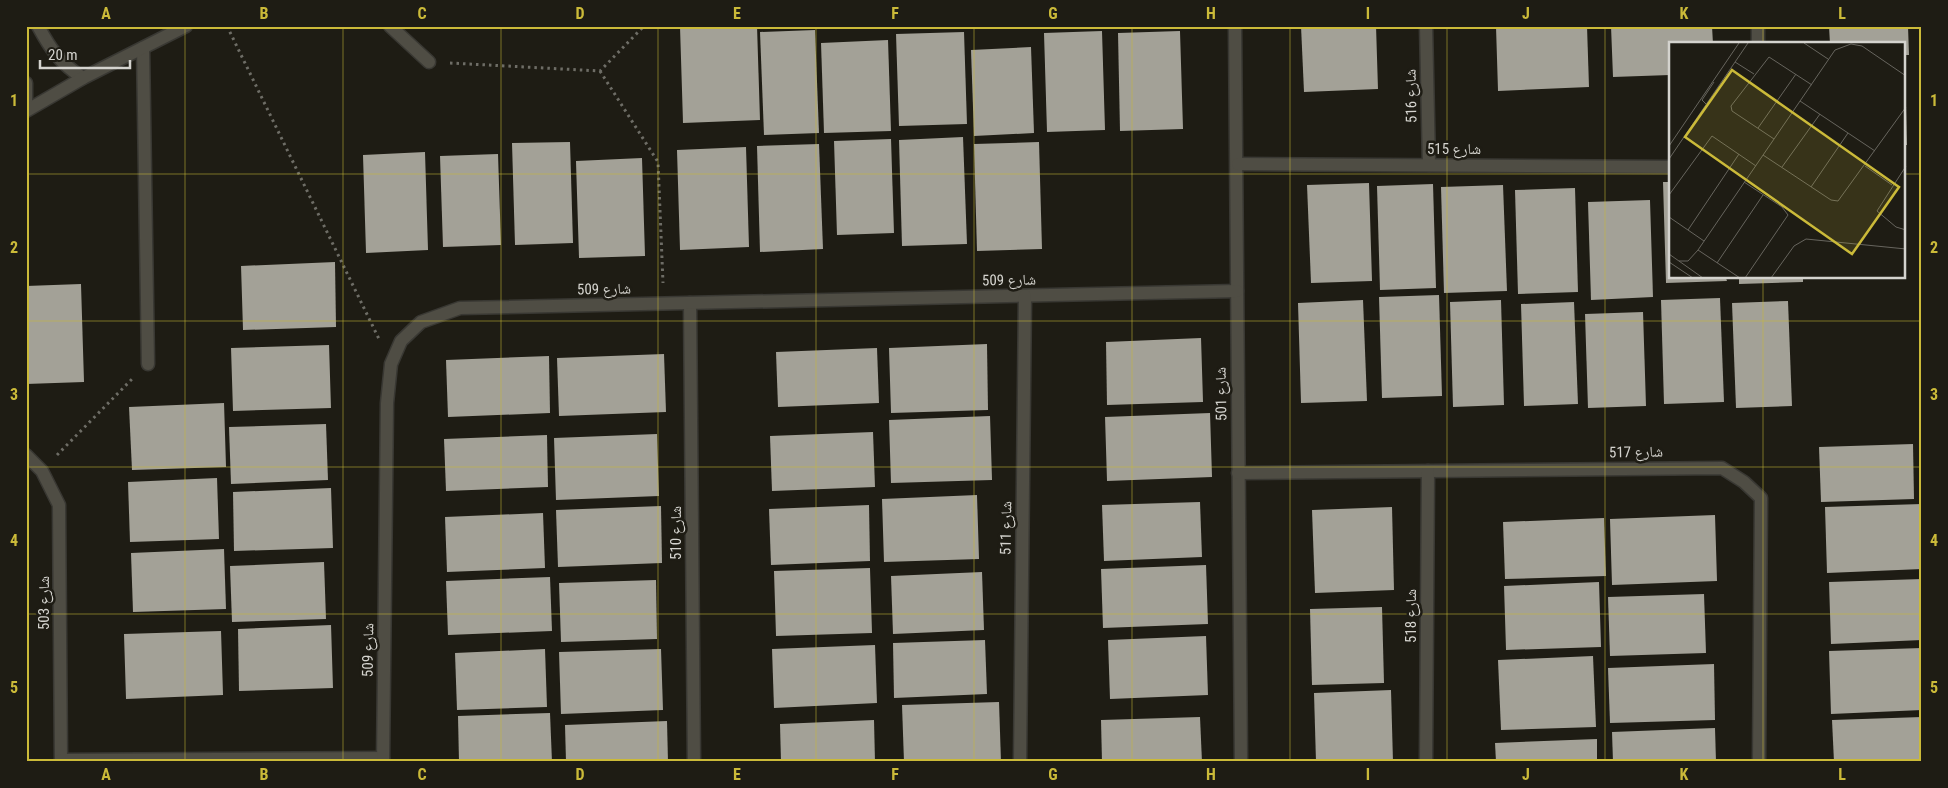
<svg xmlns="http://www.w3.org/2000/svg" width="1948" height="788" font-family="'Roboto Condensed','Noto Naskh Arabic',sans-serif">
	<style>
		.building { fill: #a3a197 }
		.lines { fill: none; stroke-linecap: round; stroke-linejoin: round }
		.lane-casing { stroke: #393833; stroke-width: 15 }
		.street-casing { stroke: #393833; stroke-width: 15 }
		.path { stroke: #6e6d66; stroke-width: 3; stroke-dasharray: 2.5 4; stroke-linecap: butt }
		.lane { stroke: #4f4d44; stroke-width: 12 }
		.street { stroke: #4f4d44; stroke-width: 12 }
		.grid { fill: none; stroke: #cbba39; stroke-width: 1; stroke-opacity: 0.55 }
		.labels { text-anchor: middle; stroke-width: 5; stroke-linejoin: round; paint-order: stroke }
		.street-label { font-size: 15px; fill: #d4d3ce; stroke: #1e1c14 }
		.inset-road { fill: none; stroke: #67655e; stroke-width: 1 }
		.view { fill: #cbba39; fill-opacity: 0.15; stroke: #cbba39; stroke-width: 2.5 }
		.inset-edge { fill: none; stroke: #d4d3ce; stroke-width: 2.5 }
		.neatline { fill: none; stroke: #cbba39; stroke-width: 2 }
		.grid-label { font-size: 16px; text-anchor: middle; font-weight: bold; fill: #cbba39 }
	</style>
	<rect width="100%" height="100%" fill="#1e1c14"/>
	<!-- building -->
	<g class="building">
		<path d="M680,26H757L760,120L683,123Z"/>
		<path d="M1301,26H1376L1378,89L1304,92Z"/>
		<path d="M1496,26H1587L1589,87L1498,91Z"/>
		<path d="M1611,26H1712L1713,44H1670V75L1613,77Z"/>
		<path d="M1829,26H1908L1909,55H1904V44H1830Z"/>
		<path d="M815,30L819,133L764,135L760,32Z"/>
		<path d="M1102,31L1105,130L1047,132L1044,33Z"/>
		<path d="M1180,31L1183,129L1120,131L1118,33Z"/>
		<path d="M964,32L967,124L899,126L896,34Z"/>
		<path d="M888,40L891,131L824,133L821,43Z"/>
		<path d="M1031,47L1034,133L974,136L971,50Z"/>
		<path d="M1904,106H1906L1907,145H1904Z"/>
		<path d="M963,137L967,244L902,246L899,140Z"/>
		<path d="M891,139L894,233L837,235L834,141Z"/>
		<path d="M570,142L573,243L515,245L512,143Z"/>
		<path d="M1039,142L1042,249L977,251L974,144Z"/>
		<path d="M819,144L823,249L760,252L757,146Z"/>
		<path d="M746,147L749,247L680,250L677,150Z"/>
		<path d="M425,152L428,250L366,253L363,155Z"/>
		<path d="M498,154L501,245L443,247L440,156Z"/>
		<path d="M642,158L645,256L579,258L576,161Z"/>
		<path d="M1663,182H1670V278H1726L1727,281L1666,283Z"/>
		<path d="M1369,183L1372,281L1311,283L1307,185Z"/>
		<path d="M1433,184L1436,288L1380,290L1377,186Z"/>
		<path d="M1503,185L1507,291L1444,293L1441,187Z"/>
		<path d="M1575,188L1578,292L1518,294L1515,190Z"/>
		<path d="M1650,200L1653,297L1591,300L1588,202Z"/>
		<path d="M335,262L336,327L243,330L241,266Z"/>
		<path d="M1739,278H1803V282L1739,284Z"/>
		<path d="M81,284L84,382L26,384V286Z"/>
		<path d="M1439,295L1442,396L1382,398L1379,297Z"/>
		<path d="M1720,298L1724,402L1664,404L1661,300Z"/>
		<path d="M1363,300L1367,401L1301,403L1298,303Z"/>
		<path d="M1501,300L1504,405L1453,407L1450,302Z"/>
		<path d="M1788,301L1792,406L1736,408L1732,303Z"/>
		<path d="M1574,302L1578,404L1524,406L1521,304Z"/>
		<path d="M1643,312L1646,406L1588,408L1585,314Z"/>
		<path d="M1201,338L1203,402L1107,405L1106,342Z"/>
		<path d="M987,344L988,410L891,413L889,348Z"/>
		<path d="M329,345L331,408L233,411L231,348Z"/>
		<path d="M877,348L879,403L778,407L776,352Z"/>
		<path d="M664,354L666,412L559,416L557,358Z"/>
		<path d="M549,356L550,413L448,417L446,360Z"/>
		<path d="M224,403L226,467L132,470L129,407Z"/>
		<path d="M1210,413L1212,477L1107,481L1105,417Z"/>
		<path d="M990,416L992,480L891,483L889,420Z"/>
		<path d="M326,424L328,480L231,484L229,427Z"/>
		<path d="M873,432L875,487L772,491L770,436Z"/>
		<path d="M657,434L659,496L556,500L554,438Z"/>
		<path d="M547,435L548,487L446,491L444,439Z"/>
		<path d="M1913,444L1914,499L1821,502L1819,447Z"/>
		<path d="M217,478L219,539L130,542L128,482Z"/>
		<path d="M331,488L333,548L234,551L233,492Z"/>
		<path d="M977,495L979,559L884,562L882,499Z"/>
		<path d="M1200,502L1202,557L1104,561L1102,505Z"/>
		<path d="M1922,504V569L1827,573L1825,507Z"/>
		<path d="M869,505L870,561L771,565L769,509Z"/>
		<path d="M661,506L662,563L558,567L556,510Z"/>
		<path d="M1392,507L1394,590L1315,593L1312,510Z"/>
		<path d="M543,513L545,568L447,572L445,517Z"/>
		<path d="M1715,515L1717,581L1612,585L1610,519Z"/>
		<path d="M1604,518L1606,576L1505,579L1503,522Z"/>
		<path d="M224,549L226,609L133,612L131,553Z"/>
		<path d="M324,562L326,619L232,622L230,566Z"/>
		<path d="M1206,565L1208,624L1103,628L1101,569Z"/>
		<path d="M870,568L872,633L776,636L774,571Z"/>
		<path d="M982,572L984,630L893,634L891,576Z"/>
		<path d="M550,577L552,631L448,635L446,581Z"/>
		<path d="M1922,579V640L1831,644L1829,582Z"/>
		<path d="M656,580L657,639L561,642L559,583Z"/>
		<path d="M1599,582L1601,647L1506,650L1504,586Z"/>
		<path d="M1704,594L1706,653L1610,656L1608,597Z"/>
		<path d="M1382,607L1384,683L1312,685L1310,609Z"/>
		<path d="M331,625L333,688L239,691L238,629Z"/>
		<path d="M221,631L223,695L126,699L124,634Z"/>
		<path d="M1206,636L1208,695L1110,699L1108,640Z"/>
		<path d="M985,640L987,694L894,698L893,643Z"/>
		<path d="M875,645L877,703L774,708L772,649Z"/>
		<path d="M1922,648V710L1831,714L1829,651Z"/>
		<path d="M545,649L547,707L457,710L455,653Z"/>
		<path d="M661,649L663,710L561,714L559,652Z"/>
		<path d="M1593,656L1596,727L1501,730L1498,660Z"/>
		<path d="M1714,664L1715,720L1610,723L1608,668Z"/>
		<path d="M1391,690L1393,762H1316L1314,693Z"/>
		<path d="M999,702L1001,762H904L902,705Z"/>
		<path d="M550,713L552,762H459L458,716Z"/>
		<path d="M1200,717L1202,762H1102L1101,720Z"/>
		<path d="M1922,717V762H1834L1832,720Z"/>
		<path d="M874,720L875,762H781L780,724Z"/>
		<path d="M667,721L668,762H566L565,725Z"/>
		<path d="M1715,728L1716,762H1613L1612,732Z"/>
		<path d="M1597,739V762H1496L1495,743Z"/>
	</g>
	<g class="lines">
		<defs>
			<g id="lane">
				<path d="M38,26C51,50 60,63 83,78"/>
				<path d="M390,26L429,62"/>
				<path d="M143,48L148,364"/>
				<path d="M26,83V110"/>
			</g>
			<g id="street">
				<path d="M1235,26L1241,762"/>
				<path d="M1426,26L1429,165"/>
				<path d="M1758,26V44"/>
				<path d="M26,111L83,78L186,26"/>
				<path d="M1238,164L1670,167"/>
				<path d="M690,303L694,762"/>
				<path d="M26,455L42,471L59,505L61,762"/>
				<path d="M1238,473L1722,468L1744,482L1761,498L1759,762"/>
				<path d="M61,760L383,758"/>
				<path d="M383,762L387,403L391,364L401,341L421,322L460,308L1237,291"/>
				<path d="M1020,762L1025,296"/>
				<path d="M1426,762L1428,471"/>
			</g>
		</defs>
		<!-- lane casing -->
		<use href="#lane" class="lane-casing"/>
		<!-- street casing -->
		<use href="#street" class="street-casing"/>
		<!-- path -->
		<g class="path">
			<path d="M227,26L379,339"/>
			<path d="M450,63L600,71L644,26"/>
			<path d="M600,71L658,162L663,283"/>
			<path d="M57,455L133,378"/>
		</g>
		<!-- lane -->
		<use href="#lane" class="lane"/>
		<!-- street -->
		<use href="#street" class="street"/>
	</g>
	<!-- grid -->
	<path class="grid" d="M185,26V762M343,26V762M501,26V762M658,26V762M816,26V762M974,26V762M1132,26V762M1290,26V762M1447,26V762M1605,26V762M1763,26V44M26,174H1670M1904,174H1922M1763,278V762M26,321H1922M26,467H1922M26,614H1922"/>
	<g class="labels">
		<!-- street labels -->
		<g class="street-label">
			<text transform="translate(1411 96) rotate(-91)" y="5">شارع 516</text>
			<text x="1454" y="154">شارع 515</text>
			<text transform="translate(1009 280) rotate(-1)" y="5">شارع 509</text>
			<text transform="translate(604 289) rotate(-1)" y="5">شارع 509</text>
			<text transform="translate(1221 394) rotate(-91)" y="5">شارع 501</text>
			<text transform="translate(1636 452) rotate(-1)" y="5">شارع 517</text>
			<text transform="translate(1006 528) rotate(-89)" y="5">شارع 511</text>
			<text transform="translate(676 533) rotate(-90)" y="5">شارع 510</text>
			<text transform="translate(44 603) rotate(-90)" y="5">شارع 503</text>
			<text transform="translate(1411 616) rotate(-90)" y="5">شارع 518</text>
			<text transform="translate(368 650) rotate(-89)" y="5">شارع 509</text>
		</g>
	</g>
	<!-- overview -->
	<g transform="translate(1669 42)">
		<rect width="236" height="236" fill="#1e1c14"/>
		<path class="inset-road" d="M135,1L159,17M66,20L85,32M131,59L206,109M37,62L33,58L45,40M89,86L127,32M105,97L63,69L62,64L100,15L143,43M0,104L70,1M94,113L162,158L169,159L237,65M0,117L79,1M196,124L223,143M237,124L208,169L227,185L237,188M113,125L151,72M75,140L113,165L119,173L76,236M142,145L179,91M0,153L43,94L87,124M0,175L35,199M19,188L70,112M29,208L71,236M0,212L34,236M10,219H19L29,208L166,8L182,2L193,4L237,34M0,220L24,236M48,221L94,153M102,236L125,204L137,197L237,207"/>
		<path class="view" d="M63,28L230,145L183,212L16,95Z"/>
		<rect width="236" height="236" class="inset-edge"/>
	</g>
	<!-- border -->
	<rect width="1948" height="788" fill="none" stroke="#1e1c14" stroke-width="55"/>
	<!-- scale -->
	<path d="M40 60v8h90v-8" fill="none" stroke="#d4d3ce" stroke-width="2.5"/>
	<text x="48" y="60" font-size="15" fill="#d4d3ce" stroke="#1e1c14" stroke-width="4" paint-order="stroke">20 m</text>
	<rect x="28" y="28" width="1892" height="732" class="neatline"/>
	<g class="grid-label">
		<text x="106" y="19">A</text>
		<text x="264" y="19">B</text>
		<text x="422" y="19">C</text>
		<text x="580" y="19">D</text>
		<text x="737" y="19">E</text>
		<text x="895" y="19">F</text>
		<text x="1053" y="19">G</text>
		<text x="1211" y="19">H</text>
		<text x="1368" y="19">I</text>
		<text x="1526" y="19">J</text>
		<text x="1684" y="19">K</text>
		<text x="1842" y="19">L</text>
		<text x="14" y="106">1</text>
		<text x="1934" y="106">1</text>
		<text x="14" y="253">2</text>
		<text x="1934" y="253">2</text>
		<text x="14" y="400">3</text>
		<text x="1934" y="400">3</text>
		<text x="14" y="546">4</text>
		<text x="1934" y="546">4</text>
		<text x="14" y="693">5</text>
		<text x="1934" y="693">5</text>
		<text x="106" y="780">A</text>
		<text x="264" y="780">B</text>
		<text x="422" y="780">C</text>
		<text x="580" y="780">D</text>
		<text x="737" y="780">E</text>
		<text x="895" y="780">F</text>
		<text x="1053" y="780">G</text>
		<text x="1211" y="780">H</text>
		<text x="1368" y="780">I</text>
		<text x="1526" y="780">J</text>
		<text x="1684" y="780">K</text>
		<text x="1842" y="780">L</text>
	</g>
</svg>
